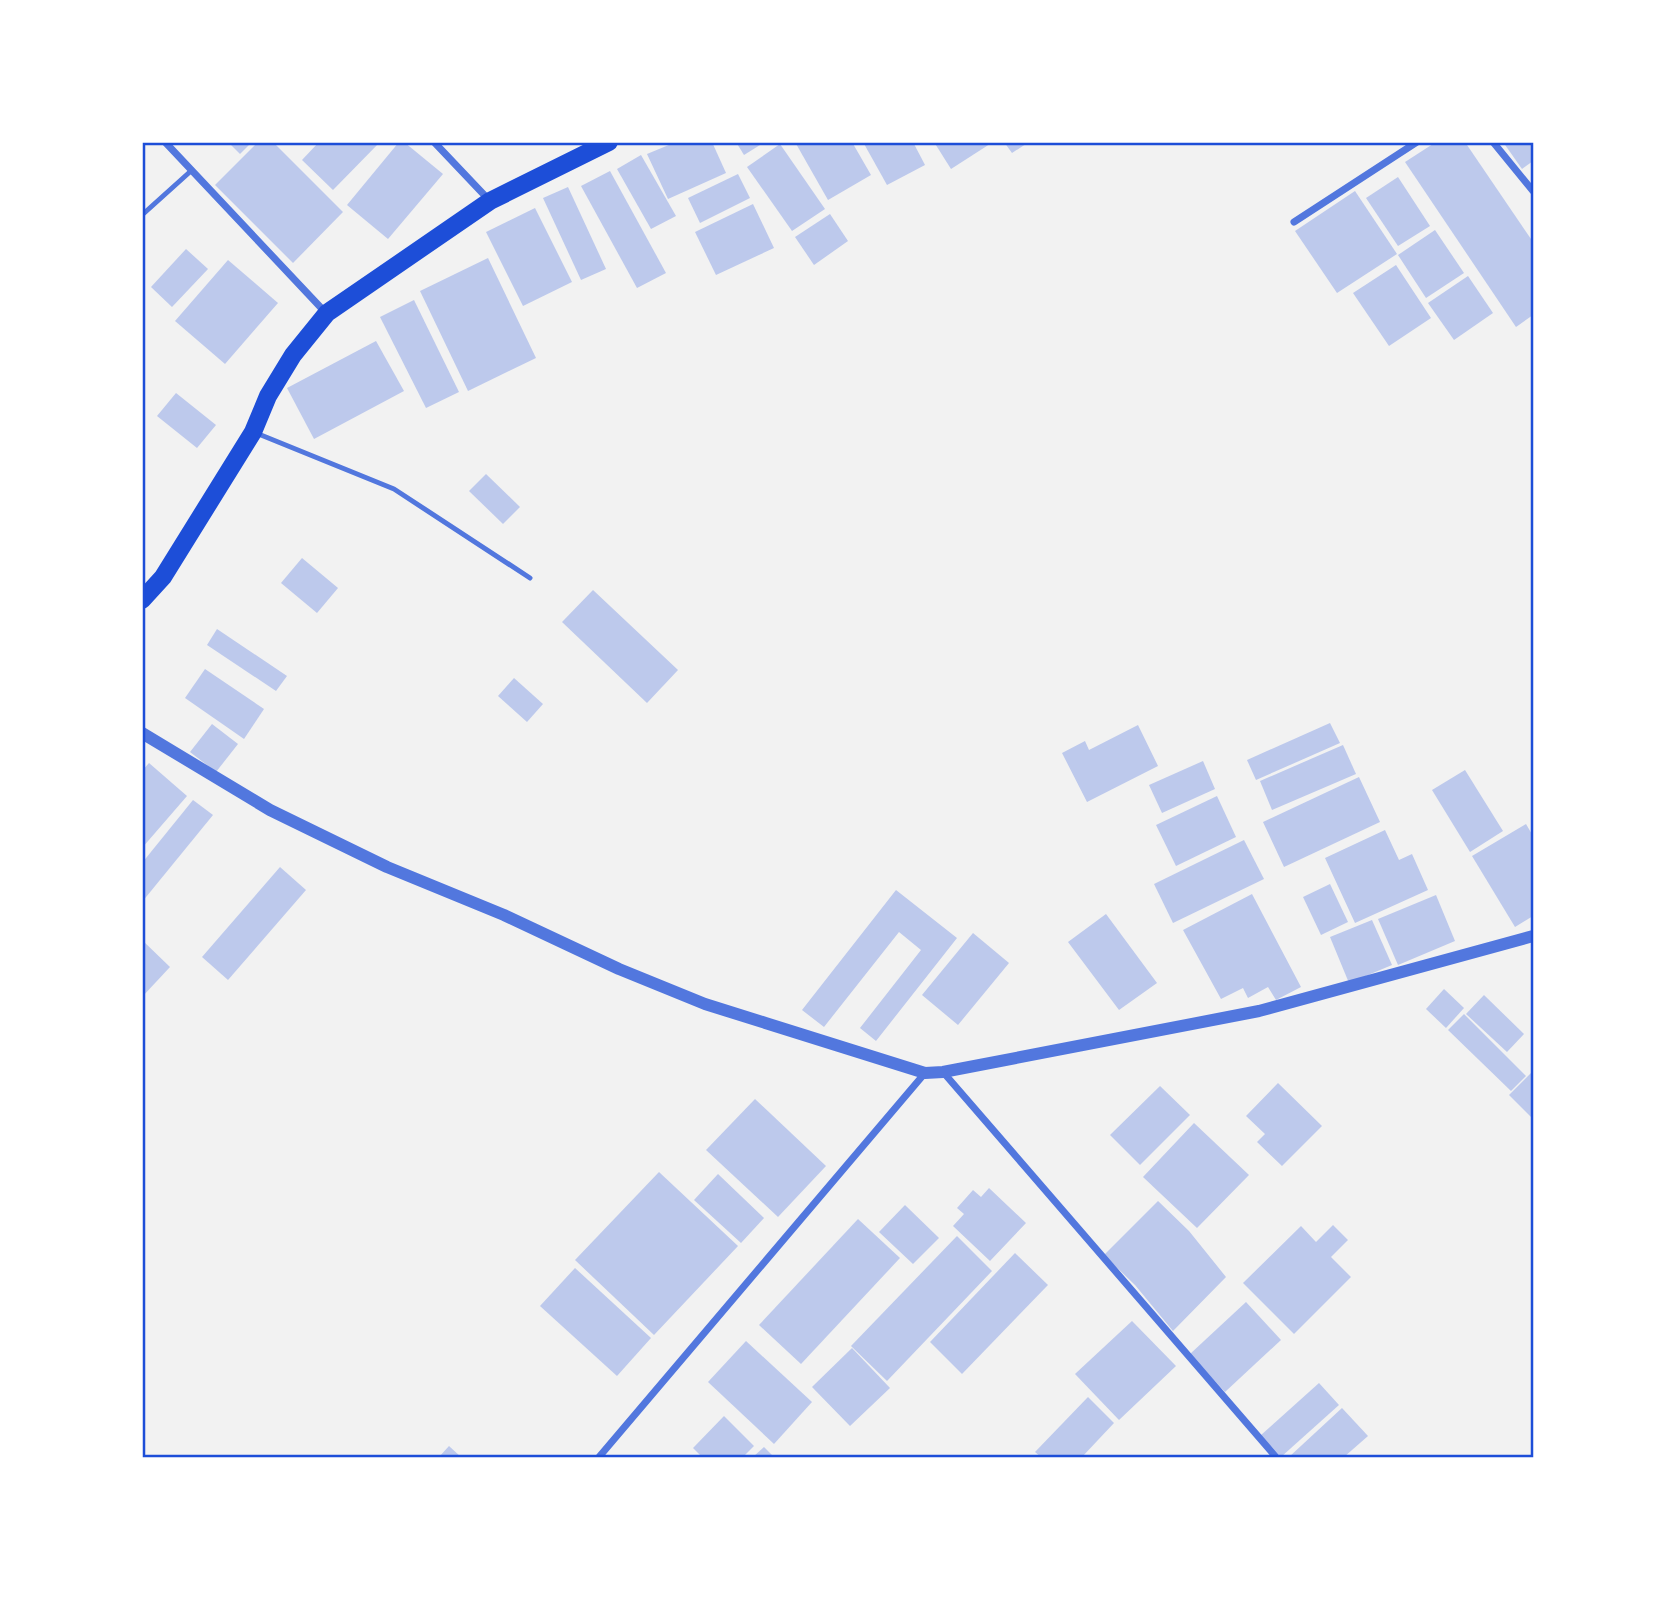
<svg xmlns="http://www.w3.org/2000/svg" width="1675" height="1599" font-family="'DejaVu Sans',sans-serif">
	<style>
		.building { fill: #bdc9ec }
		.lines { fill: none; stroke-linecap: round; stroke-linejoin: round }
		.service { stroke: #5277de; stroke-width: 5 }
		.minor { stroke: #5277de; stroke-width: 7 }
		.tertiary { stroke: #5277de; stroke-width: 12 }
		.primary { stroke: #1d4ed8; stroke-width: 18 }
		.neatline { fill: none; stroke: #1d4ed8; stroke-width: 2.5 }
	</style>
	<rect width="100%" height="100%" fill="#f2f2f2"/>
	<!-- building -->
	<g class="building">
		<path d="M228,142H252L240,154Z"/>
		<path d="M258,142H273L343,212L293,263L215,185Z"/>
		<path d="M319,142H380L333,190L302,160Z"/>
		<path d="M399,142H404L443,174L388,239L347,205Z"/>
		<path d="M676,142H712L726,173L668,199L647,154Z"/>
		<path d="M736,142H765L744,155Z"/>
		<path d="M795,142H852L871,175L828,200Z"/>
		<path d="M863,142H913L925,165L887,185Z"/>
		<path d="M934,142H993L951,169Z"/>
		<path d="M1004,142H1029L1012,153Z"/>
		<path d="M1436,142H1465L1533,242V315L1516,327L1405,162Z"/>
		<path d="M1503,142H1533V161L1522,169Z"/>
		<path d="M780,144L825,209L792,231L747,167Z"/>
		<path d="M641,155L676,216L651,229L617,169Z"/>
		<path d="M610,171L666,273L637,288L581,186Z"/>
		<path d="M738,174L750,198L700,223L688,198Z"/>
		<path d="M1398,177L1430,226L1398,246L1366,198Z"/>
		<path d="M568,187L606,269L581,280L543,198Z"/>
		<path d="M1355,191L1397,254L1337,293L1295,231Z"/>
		<path d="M753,204L774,248L716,275L695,232Z"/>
		<path d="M535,208L572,282L523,306L486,232Z"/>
		<path d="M830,214L848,241L814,265L795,237Z"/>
		<path d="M1435,230L1464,273L1426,298L1398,255Z"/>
		<path d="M186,249L208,269L172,307L151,287Z"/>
		<path d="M488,258L536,358L468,391L420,291Z"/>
		<path d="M228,260L278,303L225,364L175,321Z"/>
		<path d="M1396,265L1431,318L1389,346L1353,293Z"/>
		<path d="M1468,276L1493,313L1454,340L1428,303Z"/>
		<path d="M414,300L459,392L426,408L380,317Z"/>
		<path d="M376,341L404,391L314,439L287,388Z"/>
		<path d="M176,393L216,425L197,448L157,416Z"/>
		<path d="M486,474L520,507L503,524L469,491Z"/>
		<path d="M302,558L338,588L317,613L281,583Z"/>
		<path d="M593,590L678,670L647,703L562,622Z"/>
		<path d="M217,629L287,676L276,691L207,645Z"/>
		<path d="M205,669L264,709L244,739L185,698Z"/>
		<path d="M514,678L543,704L527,722L498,696Z"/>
		<path d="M1330,723L1340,743L1256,780L1247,760Z"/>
		<path d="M212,724L238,744L216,772L190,752Z"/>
		<path d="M1138,725L1158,766L1087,802L1062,753L1085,741L1089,750Z"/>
		<path d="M1343,745L1356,774L1272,810L1260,781Z"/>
		<path d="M1203,761L1215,789L1162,813L1149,785Z"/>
		<path d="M149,763L187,796L142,848V771Z"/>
		<path d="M1465,770L1503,831L1470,852L1432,790Z"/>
		<path d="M1359,777L1380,822L1284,867L1263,822Z"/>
		<path d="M1217,796L1236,837L1176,866L1156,825Z"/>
		<path d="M193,800L213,815L142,902V863Z"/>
		<path d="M1526,824L1533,836V916L1515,927L1472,856Z"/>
		<path d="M1385,830L1399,860L1412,854L1428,890L1355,923L1325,858Z"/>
		<path d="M1244,840L1264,879L1173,923L1154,884Z"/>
		<path d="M280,867L306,890L228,980L202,957Z"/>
		<path d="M1330,884L1348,922L1321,935L1303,897Z"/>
		<path d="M896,890L957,938L876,1041L860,1028L921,950L899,932L824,1027L802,1010Z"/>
		<path d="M1252,894L1301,987L1276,1000L1268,987L1248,998L1243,988L1221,999L1183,930Z"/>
		<path d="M1436,895L1455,941L1398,965L1378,919Z"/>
		<path d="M1106,914L1157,983L1119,1010L1068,942Z"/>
		<path d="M1372,920L1392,965L1349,983L1330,937Z"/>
		<path d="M973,933L1009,963L958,1025L922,995Z"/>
		<path d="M142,940L170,967L142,997Z"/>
		<path d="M1444,989L1464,1008L1446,1028L1426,1009Z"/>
		<path d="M1484,995L1524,1034L1507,1052L1466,1014Z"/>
		<path d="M1464,1014L1526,1076L1511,1091L1448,1030Z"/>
		<path d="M1531,1073L1533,1075V1119L1509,1095Z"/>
		<path d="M1278,1083L1322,1126L1282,1166L1257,1142L1265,1134L1246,1116Z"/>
		<path d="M1160,1086L1190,1115L1140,1165L1110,1135Z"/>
		<path d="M755,1099L826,1166L778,1217L706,1150Z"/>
		<path d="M1194,1123L1249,1175L1197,1228L1143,1177Z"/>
		<path d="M659,1172L738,1246L654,1335L575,1260Z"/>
		<path d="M718,1174L764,1218L741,1243L694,1200Z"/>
		<path d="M989,1188L1026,1223L990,1261L953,1226L964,1214L957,1208L973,1190L981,1197Z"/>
		<path d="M1158,1201L1189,1231L1226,1277L1173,1331L1135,1285L1104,1255Z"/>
		<path d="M905,1205L939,1238L913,1264L879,1232Z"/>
		<path d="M858,1219L900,1258L801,1364L759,1325Z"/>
		<path d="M1333,1225L1348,1240L1331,1257L1351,1277L1294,1334L1243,1283L1301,1226L1316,1242Z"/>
		<path d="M957,1236L992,1271L887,1381L851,1346Z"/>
		<path d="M1015,1253L1048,1285L962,1374L930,1342Z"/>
		<path d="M575,1268L651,1338L617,1376L540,1306Z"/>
		<path d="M1246,1302L1281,1340L1225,1392L1190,1354Z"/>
		<path d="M1132,1321L1176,1366L1119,1420L1075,1374Z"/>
		<path d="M746,1341L812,1402L774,1444L708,1382Z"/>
		<path d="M852,1348L890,1388L850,1426L812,1387Z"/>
		<path d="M1319,1383L1339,1405L1281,1457L1261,1435Z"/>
		<path d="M1088,1397L1114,1423L1082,1457H1041L1035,1452Z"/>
		<path d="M1342,1408L1368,1436L1344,1457H1289Z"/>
		<path d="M724,1416L754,1446L743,1457H702L693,1448Z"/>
		<path d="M449,1446L461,1457H439Z"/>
		<path d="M764,1447L774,1457H753Z"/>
	</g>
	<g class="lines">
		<!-- service -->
		<g class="service">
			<path d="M142,215L192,170"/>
			<path d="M256,433L394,489L530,578"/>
		</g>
		<!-- minor -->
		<g class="minor">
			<path d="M165,142L325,312"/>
			<path d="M434,142L489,200"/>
			<path d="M1493,142L1533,191"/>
			<path d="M1294,222L1417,142"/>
			<path d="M943,1072L1276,1457"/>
			<path d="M599,1457L925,1073"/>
		</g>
		<!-- tertiary -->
		<path class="tertiary" d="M142,733L270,810L387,867L504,915L619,969L705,1004L925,1073L943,1072L1259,1011L1533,936"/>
		<!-- primary -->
		<path class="primary" d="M142,600L163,577L253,432L268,396L293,355L327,313L490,201L609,142"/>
	</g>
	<!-- border -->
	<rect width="1675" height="1599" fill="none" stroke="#ffffff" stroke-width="287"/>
	<rect x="144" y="144" width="1388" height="1312" class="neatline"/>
</svg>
